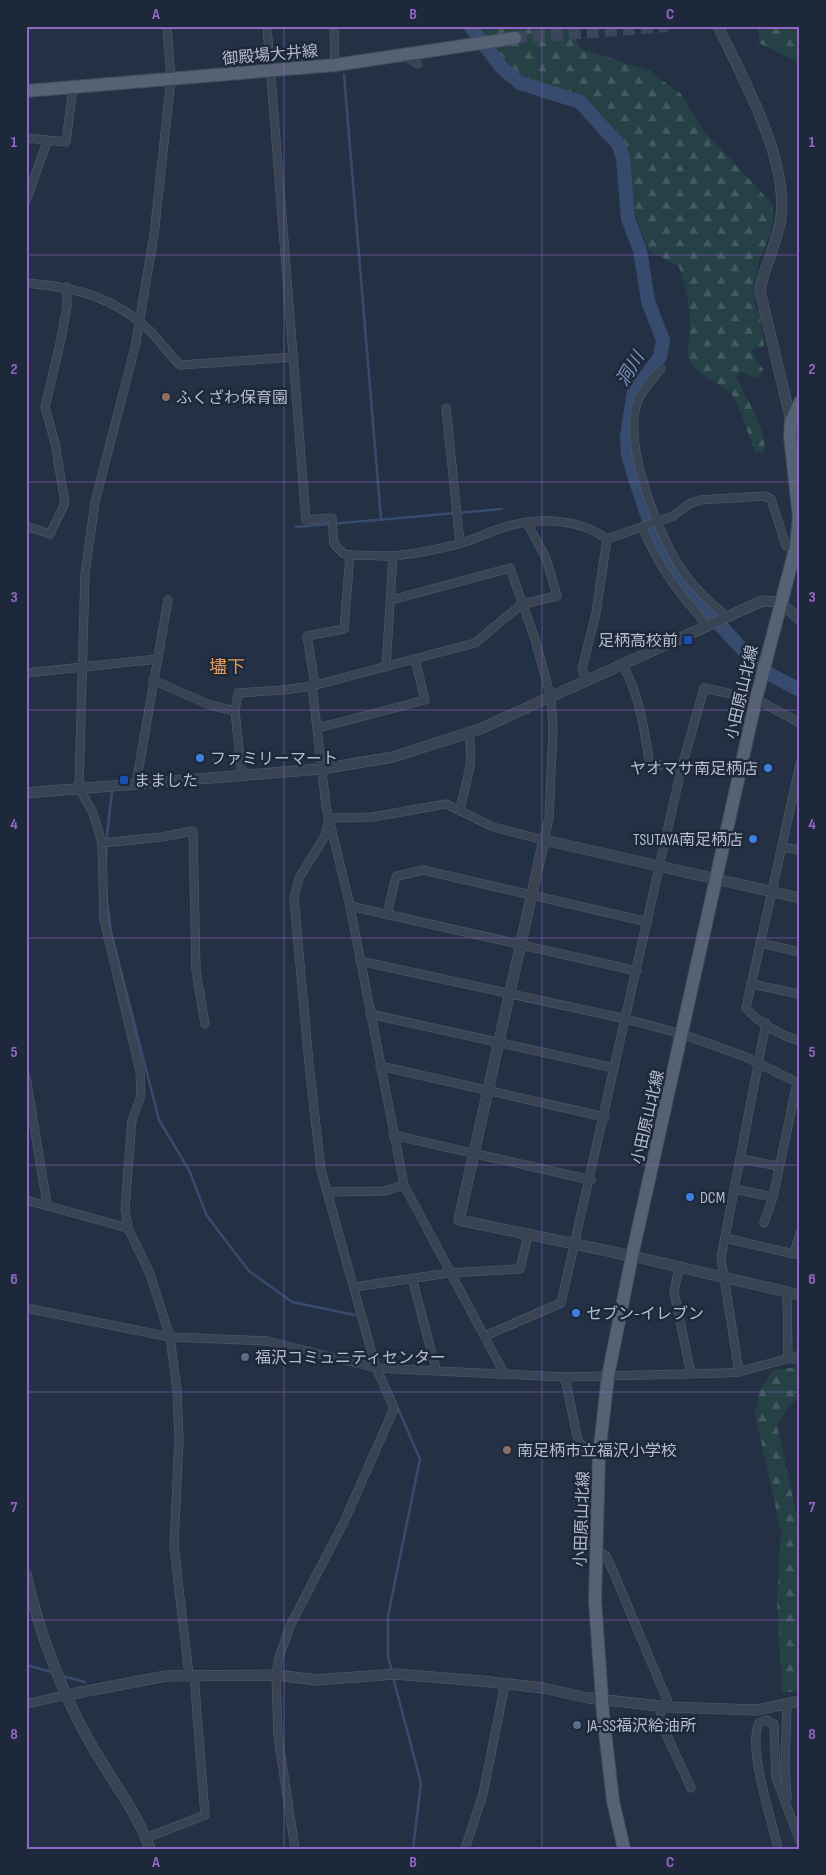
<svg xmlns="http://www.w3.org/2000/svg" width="826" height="1875" font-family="'Sofia Sans Condensed','Noto Sans JP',sans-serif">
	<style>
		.forest { fill: url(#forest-firs) }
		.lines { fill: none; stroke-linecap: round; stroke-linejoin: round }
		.stream { stroke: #364b6e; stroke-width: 2.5 }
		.river { stroke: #364b6e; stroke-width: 14 }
		.primary-tunnel { stroke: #3a465a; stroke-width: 12; stroke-dasharray: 12 6; stroke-linecap: butt }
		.minor-casing { stroke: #545e6e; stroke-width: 9 }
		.tertiary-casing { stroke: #545e6e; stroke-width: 11 }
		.primary-casing { stroke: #424c5d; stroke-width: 14 }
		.minor { stroke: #384354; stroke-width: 8 }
		.tertiary { stroke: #384354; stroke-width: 10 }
		.primary { stroke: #566274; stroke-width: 12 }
		.grid { fill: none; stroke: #9366c5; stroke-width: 1; stroke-opacity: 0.55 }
		.education-dot { fill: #8d6e63; stroke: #1d283a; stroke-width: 2 }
		.transit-dot { fill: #1a4fb4; stroke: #1d283a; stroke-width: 2 }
		.shop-dot { fill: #3f7fe0; stroke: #1d283a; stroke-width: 2 }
		.service-dot { fill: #5c6f8a; stroke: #1d283a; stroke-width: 2 }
		.labels { text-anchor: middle; stroke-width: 5; stroke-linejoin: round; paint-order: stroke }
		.street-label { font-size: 16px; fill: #b6bece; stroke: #1d283a }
		.poi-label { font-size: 16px; fill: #b6bece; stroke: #1d283a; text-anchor: start }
		.water-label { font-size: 18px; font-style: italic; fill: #7b92b8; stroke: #1d283a }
		.neighbourhood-label { font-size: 18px; fill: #e19c5d; stroke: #1d283a }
		.neatline { fill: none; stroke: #9366c5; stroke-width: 2 }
		.grid-label { font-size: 16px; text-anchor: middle; font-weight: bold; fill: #9366c5 }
	</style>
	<defs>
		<pattern id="forest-firs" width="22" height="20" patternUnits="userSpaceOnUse" patternTransform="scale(1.25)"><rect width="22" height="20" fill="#264146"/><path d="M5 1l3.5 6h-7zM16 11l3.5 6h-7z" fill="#435b60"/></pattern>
	</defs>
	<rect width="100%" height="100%" fill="#243145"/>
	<!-- forest -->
	<g class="forest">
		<path d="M477,26H577L576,40L581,49L648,70L681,94L703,130L773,205V223L769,238L758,263L754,303L760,316L764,346L751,350L763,369L758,379L741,372L736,376C744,396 771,435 763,454L755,452C748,435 741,409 732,395C725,385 699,378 690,361C685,351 689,342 690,331C691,310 686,286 679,267L649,250L635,215L630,167L625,148L618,135L579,95L531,82L508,67Z"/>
		<path d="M758,26H800V63L759,43Z"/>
		<path d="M800,1367V1396L788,1407L777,1426L800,1529L797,1624L799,1692H782L777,1603L781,1531L755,1414L760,1390L773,1370Z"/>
	</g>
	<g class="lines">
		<!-- stream -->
		<g class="stream">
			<path d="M344,75L381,519"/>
			<path d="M296,527L502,509"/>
			<path d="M106,863L107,835L112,792"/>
			<path d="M107,901L111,932L159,1120L189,1170L207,1216L249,1271L292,1302L355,1315"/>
			<path d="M382,1372L420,1459L388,1616V1656L392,1672"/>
			<path d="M26,1665L52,1672"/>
			<path d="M62,1676L85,1682"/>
			<path d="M393,1677L421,1783L413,1849"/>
		</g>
		<!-- river -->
		<path class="river" d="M470,26L501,67L520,83L580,102L618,144L623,158L628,219L640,250L648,301L663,340L660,357L634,392L627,435L628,455L634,475L654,536L681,582L753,661L771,675L800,690"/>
		<!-- primary-tunnel -->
		<path class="primary-tunnel" d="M515,38L668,26"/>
		<defs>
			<g id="minor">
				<path d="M167,26L171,79L154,235L135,347L95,502L85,574L79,788L93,813L102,843L104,920L140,1071L141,1096L132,1120L125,1209L128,1228L150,1274L170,1337L177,1390L179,1439L174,1546L189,1675"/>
				<path d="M267,26L306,520L332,518L334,544L344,554L350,555"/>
				<path d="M334,26L335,65"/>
				<path d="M403,55L418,64"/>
				<path d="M26,138L66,142L73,87"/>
				<path d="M26,201L47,142"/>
				<path d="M26,283C73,287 113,296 149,330C160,341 169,354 180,365L294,357"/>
				<path d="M661,369C652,380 641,390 637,403C623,447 660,541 686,576C698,592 712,604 727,617"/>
				<path d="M446,408L460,543"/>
				<path d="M26,526L50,534L65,503L55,443L45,407L61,339L67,306V287"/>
				<path d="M642,527C660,569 678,592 708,626"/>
				<path d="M607,539L673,516L689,504L700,500L764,496L771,499L786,546H796"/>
				<path d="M623,665C640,698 643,723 649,759L652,763L681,770"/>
				<path d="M386,667L393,556"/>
				<path d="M26,673L158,659"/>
				<path d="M153,680L210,705L235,711"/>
				<path d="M586,681L582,669L596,613L607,539"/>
				<path d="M315,685L307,636L344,629L350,555C363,555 378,556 391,556C413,555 438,549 459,544C476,539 492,530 509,526C542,517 580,519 607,539"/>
				<path d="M312,686L326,806L350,906L404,1185L505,1375"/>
				<path d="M318,728L425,700L415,659"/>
				<path d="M800,764L746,1008C757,1022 782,1036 800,1041"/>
				<path d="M242,776L235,711L238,693L283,690L312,686L475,643L522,604L557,596L546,558L527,523"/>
				<path d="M136,784L168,600"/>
				<path d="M460,811C465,782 476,762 468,733"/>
				<path d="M102,843L162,837L193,831L196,971L205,1024"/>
				<path d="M782,847L800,850"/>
				<path d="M350,906L637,971"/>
				<path d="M387,915L395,880L397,876L423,870L648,922"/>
				<path d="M760,943L800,952"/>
				<path d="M360,961L626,1019L682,1034L746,1057L800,1084"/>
				<path d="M751,984L800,994"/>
				<path d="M370,1014L614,1068"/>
				<path d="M380,1066L605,1117"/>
				<path d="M26,1077L47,1204"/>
				<path d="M393,1135L591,1180"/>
				<path d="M740,1159L779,1166"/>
				<path d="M734,1189L773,1197"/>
				<path d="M328,1192L385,1191L404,1185"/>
				<path d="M26,1200L128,1228"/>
				<path d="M764,1223L773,1197L797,1083"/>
				<path d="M725,1238L794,1254L800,1233"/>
				<path d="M679,1268L674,1292L691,1374"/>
				<path d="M412,1278L436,1369"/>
				<path d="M354,1287L449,1273L520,1269L528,1235"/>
				<path d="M787,1292L788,1358L800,1361"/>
				<path d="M26,1308L170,1337L267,1341L376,1368L565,1377L722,1373L739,1372L800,1355"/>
				<path d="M485,1336L561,1303L681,770L704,688L756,699L800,723"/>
				<path d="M739,1372L721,1258L766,1023"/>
				<path d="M565,1377L578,1441L589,1452L599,1455"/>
				<path d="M595,1549L606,1556L613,1571L670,1707"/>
				<path d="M26,1704L66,1695"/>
				<path d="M787,1704L785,1767L787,1799"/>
				<path d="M660,1706L662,1725L691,1788"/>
				<path d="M146,1838L205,1815L194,1675"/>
				<path d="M295,1849L278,1736L276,1675L279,1657L291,1624L344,1522L393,1411V1406L376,1368L321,1170L309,1064L294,898L299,878L325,836L329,818L372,817L446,804L493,827L544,840L549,818L553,728L551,698L535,639L510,568L391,600"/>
				<path d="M465,1849L483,1794L505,1684"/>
				<path d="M778,1849C772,1819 747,1749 759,1723L766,1720L774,1724L776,1778L800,1841"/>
			</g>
			<g id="tertiary">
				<path d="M718,26C743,79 788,158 781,217C778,243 764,265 760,291L791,421"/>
				<path d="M26,793L321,769L393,757L480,729L762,601L780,602L800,620"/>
				<path d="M800,898L544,840L459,1220L632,1256L800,1295"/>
				<path d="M26,1574C38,1629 61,1690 88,1739C108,1776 136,1809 150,1849"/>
				<path d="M66,1695L166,1676L276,1675L317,1680L395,1674L482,1681L543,1688L588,1698L670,1707L756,1710L800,1701"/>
			</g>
			<g id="primary">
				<path d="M26,91L335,65L515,38"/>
				<path d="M624,1849L613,1801L603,1714L595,1600L599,1455L608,1376L632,1256L756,699L796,546L799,518L790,436L791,421L800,402"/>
			</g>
		</defs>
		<!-- minor casing -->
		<use href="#minor" class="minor-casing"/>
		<!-- tertiary casing -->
		<use href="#tertiary" class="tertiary-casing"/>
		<!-- primary casing -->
		<use href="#primary" class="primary-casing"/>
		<!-- minor -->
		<use href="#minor" class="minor"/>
		<!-- tertiary -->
		<use href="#tertiary" class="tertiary"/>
		<!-- primary -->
		<use href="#primary" class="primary"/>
	</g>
	<!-- grid -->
	<path class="grid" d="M284,26V1849M542,26V1849M26,255H800M26,482H800M26,710H800M26,938H800M26,1165H800M26,1392H800M26,1620H800"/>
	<!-- markers -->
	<g class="education-dot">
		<circle cx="166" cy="397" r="5"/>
		<circle cx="507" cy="1450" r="5"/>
	</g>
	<g class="transit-dot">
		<rect x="683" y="635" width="10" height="10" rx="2.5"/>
		<rect x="119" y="775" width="10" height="10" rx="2.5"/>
	</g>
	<g class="shop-dot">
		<circle cx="200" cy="758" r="5"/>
		<circle cx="768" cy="768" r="5"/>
		<circle cx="753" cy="839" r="5"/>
		<circle cx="690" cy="1197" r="5"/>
		<circle cx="576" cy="1313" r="5"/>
	</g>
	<g class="service-dot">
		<circle cx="245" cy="1357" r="5"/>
		<circle cx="577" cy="1725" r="5"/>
	</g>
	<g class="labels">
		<!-- street labels -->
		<g class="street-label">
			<text transform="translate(270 54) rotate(-5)" y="6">御殿場大井線</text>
			<text transform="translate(741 692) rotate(-77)" y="6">小田原山北線</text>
			<text transform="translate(647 1117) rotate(-77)" y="6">小田原山北線</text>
			<text transform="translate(581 1519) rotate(-88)" y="6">小田原山北線</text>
		</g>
		<!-- poi labels -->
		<g class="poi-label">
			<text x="176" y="403">ふくざわ保育園</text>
			<text x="678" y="646" text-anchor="end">足柄高校前</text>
			<text x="210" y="764">ファミリーマート</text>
			<text x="758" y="774" text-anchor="end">ヤオマサ南足柄店</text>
			<text x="134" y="786">まました</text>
			<text x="743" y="845" text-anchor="end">TSUTAYA南足柄店</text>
			<text x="700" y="1203">DCM</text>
			<text x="586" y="1319">セブン-イレブン</text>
			<text x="255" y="1363">福沢コミュニティセンター</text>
			<text x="517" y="1456">南足柄市立福沢小学校</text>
			<text x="587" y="1731">JA-SS福沢給油所</text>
		</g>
		<!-- water labels -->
		<g class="water-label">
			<text transform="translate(630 369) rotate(-59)" y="6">洞川</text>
		</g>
		<!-- neighbourhood labels -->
		<g class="neighbourhood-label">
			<text x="227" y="673">壗下</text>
		</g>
	</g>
	<!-- border -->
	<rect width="826" height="1875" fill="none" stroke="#1d283a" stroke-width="55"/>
	<rect x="28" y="28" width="770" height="1820" class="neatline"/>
	<g class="grid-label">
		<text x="156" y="19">A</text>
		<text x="413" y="19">B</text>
		<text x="670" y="19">C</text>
		<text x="14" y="147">1</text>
		<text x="812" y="147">1</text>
		<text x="14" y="374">2</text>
		<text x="812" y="374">2</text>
		<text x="14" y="602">3</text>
		<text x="812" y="602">3</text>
		<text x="14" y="829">4</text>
		<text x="812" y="829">4</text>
		<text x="14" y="1057">5</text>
		<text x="812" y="1057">5</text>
		<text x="14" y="1284">6</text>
		<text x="812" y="1284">6</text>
		<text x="14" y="1512">7</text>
		<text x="812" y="1512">7</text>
		<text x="14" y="1739">8</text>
		<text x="812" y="1739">8</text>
		<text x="156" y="1867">A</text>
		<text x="413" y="1867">B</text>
		<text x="670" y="1867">C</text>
	</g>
</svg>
